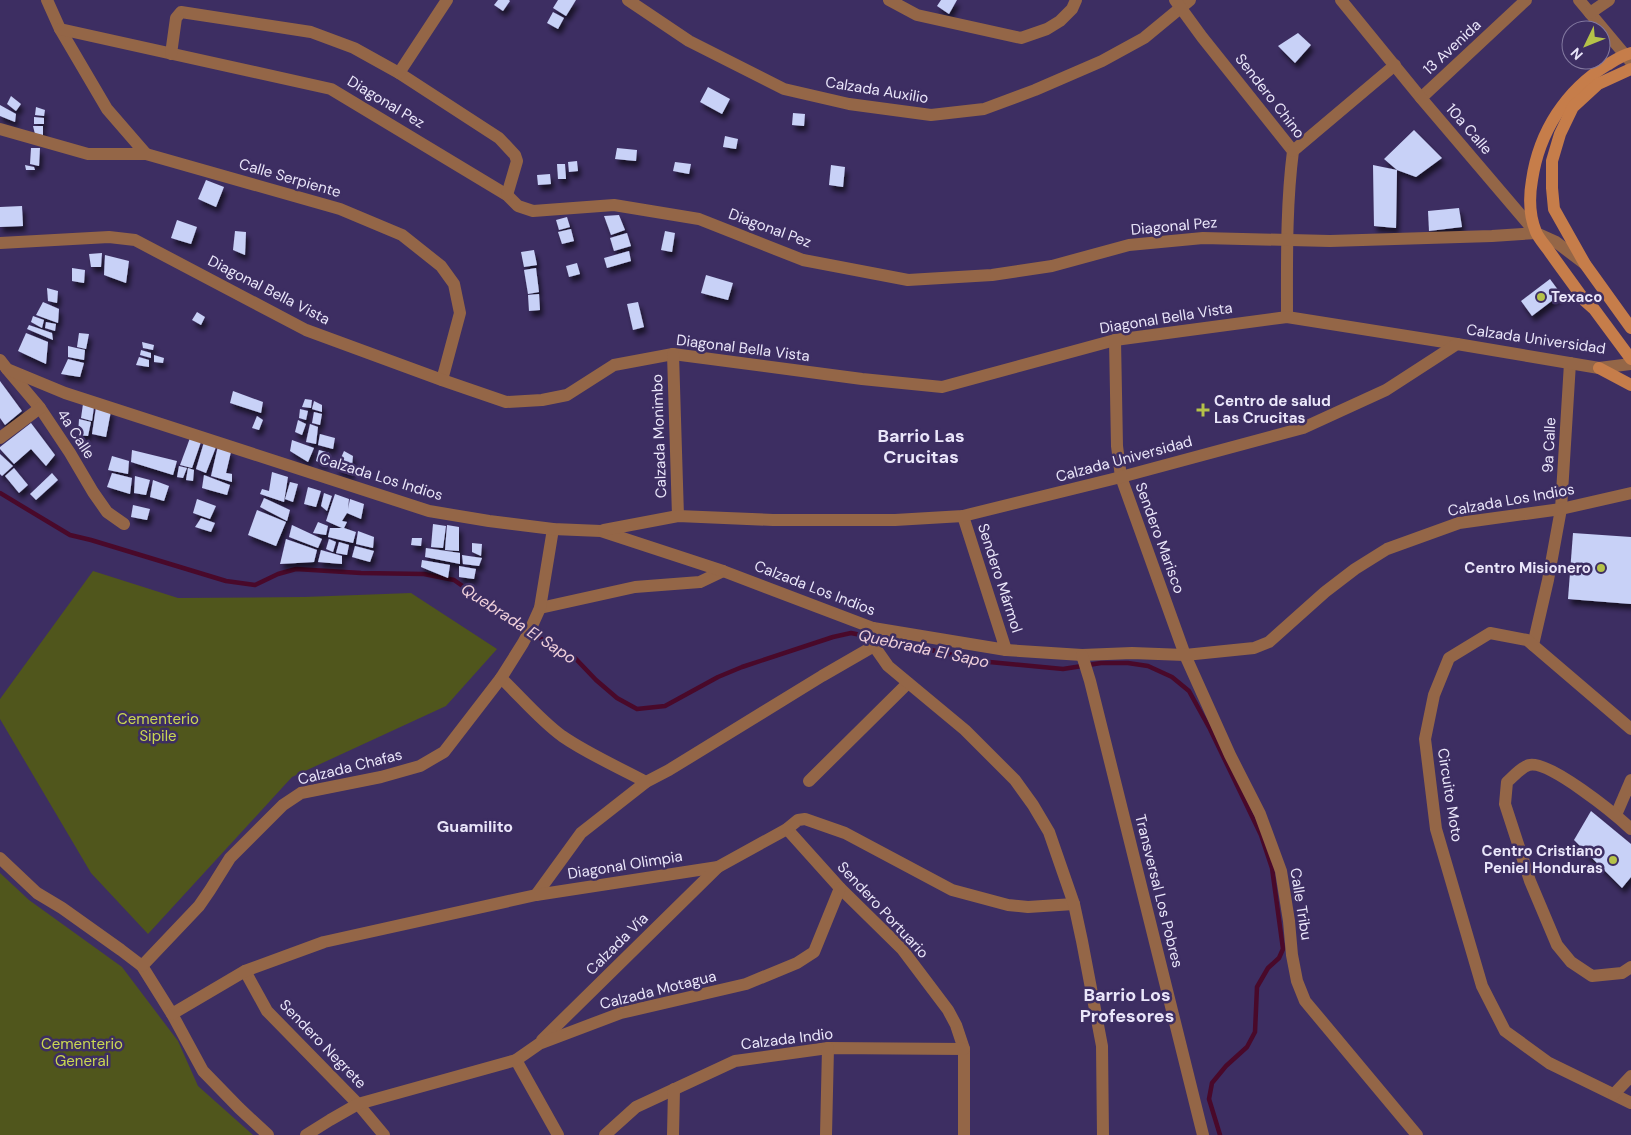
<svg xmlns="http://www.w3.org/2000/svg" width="1631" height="1135" font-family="'DM Sans',sans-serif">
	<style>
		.green { fill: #50561c }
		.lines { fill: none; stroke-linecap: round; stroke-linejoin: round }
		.stream { stroke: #49092a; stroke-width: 4.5 }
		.building { fill: #c8d1f7; filter: url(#shadow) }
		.minor { stroke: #946647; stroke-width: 12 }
		.tertiary { stroke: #946647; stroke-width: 12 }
		.secondary { stroke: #c67d4a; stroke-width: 12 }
		.poi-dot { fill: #b5c249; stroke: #3d2e62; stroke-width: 2 }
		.labels { text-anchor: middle; stroke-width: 5; stroke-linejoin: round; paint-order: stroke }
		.street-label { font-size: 15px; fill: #eae6fa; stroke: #3d2e62 }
		.poi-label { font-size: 15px; font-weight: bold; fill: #eae6fa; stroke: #3d2e62; text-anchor: start }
		.park-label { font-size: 15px; fill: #cad752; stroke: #3d2e62 }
		.water-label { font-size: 16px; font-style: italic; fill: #f0d0db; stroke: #3d2e62 }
		.neighbourhood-label { font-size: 16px; font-weight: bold; fill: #eae6fa; stroke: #3d2e62 }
		.quarter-label { font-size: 18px; font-weight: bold; fill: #eae6fa; stroke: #3d2e62 }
	</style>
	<defs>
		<filter id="shadow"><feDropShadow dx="3" dy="5.5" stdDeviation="2.5" flood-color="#0009"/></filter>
	</defs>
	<rect width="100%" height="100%" fill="#3d2e62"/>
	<!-- green -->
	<g class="green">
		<path d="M93,571L178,598L304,597L411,593L497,649L446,706L292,777L148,934L91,873L0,719V699Z"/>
		<path d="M0,873L29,900L122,967L178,1041L198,1086L253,1135H0Z"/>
	</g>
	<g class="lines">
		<!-- stream -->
		<path class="stream" d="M0,493L70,535L91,540L226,581L255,585L278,574L296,569L361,573L424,574L454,580L524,629L575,658L596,680L617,698L637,709L665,706L718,677L742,667L833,637L851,633L901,643L979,661L1063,669L1101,663H1128L1148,666L1172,677L1189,691L1210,729L1261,835L1272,868L1283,949L1279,958L1268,968L1257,987L1255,1032L1247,1047L1226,1066L1212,1083L1209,1099L1220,1135"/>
	</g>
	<!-- building -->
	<g class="building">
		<path d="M498,0H509L510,1L503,11L494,5Z"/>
		<path d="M558,0H576L566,16L553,8Z"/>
		<path d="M941,0H957L949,14L937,6Z"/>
		<path d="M553,12L564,18L558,29L547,23Z"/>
		<path d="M1298,33L1311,45L1295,63L1278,46Z"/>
		<path d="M708,87L730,99L722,114L700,102Z"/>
		<path d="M11,96L21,104L16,111L7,104Z"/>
		<path d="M0,105L16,114L15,122L0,116Z"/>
		<path d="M36,107L45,110L44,116L35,115Z"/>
		<path d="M793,113L805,114L804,126L792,125Z"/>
		<path d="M34,117L44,118V124H34Z"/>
		<path d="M33,126H43V135L35,134Z"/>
		<path d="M1414,130L1442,158L1416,177L1397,170L1396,228L1374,226L1373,165L1397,170L1384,159Z"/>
		<path d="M725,136L738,139L736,149L723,147Z"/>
		<path d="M31,148H40L39,166L30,164Z"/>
		<path d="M617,148L637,150L636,161L615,159Z"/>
		<path d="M577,161L578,171L569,172L568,162Z"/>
		<path d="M675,162L691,164L689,174L673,171Z"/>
		<path d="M557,164H565L566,179H558Z"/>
		<path d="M25,165L34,167L35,170H26Z"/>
		<path d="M831,165L845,167L843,187L829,185Z"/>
		<path d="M550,174L551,184L538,185L537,175Z"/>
		<path d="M206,180L224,187L216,207L198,199Z"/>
		<path d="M22,206L23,226L0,227V207Z"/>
		<path d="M1459,208L1462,227L1429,231L1428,211Z"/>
		<path d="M619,215L625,230L611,235L604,216Z"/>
		<path d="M567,217L570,227L559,230L556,220Z"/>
		<path d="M177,220L197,227L191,244L171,238Z"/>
		<path d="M571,229L574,241L562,244L558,232Z"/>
		<path d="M235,231L246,232L245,255L233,250Z"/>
		<path d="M665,231L675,233L672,252L661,250Z"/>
		<path d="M627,233L631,246L614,251L610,238Z"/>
		<path d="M534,250L537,265L524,267L521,252Z"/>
		<path d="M629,251L631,261L607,268L604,258Z"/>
		<path d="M102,253L101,267H91L89,254Z"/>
		<path d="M105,255L129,261L126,283L104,275Z"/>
		<path d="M577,263L580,274L569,277L566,266Z"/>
		<path d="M72,268L85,270L84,283L72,281Z"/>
		<path d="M536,268L539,292L528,294L524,270Z"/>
		<path d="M706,275L733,283L728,300L701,293Z"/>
		<path d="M1550,279L1561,294L1532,316L1521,301Z"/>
		<path d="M47,288L58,291L57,303L48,301Z"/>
		<path d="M539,294L540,310L529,311L528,295Z"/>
		<path d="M43,302L59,309L58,323L36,315Z"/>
		<path d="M638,302L644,327L633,330L627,304Z"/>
		<path d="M197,312L205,317L201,325L192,320Z"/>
		<path d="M33,316L44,320L42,328L31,322Z"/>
		<path d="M46,322L56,324L55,331L45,328Z"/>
		<path d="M29,325L52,333L53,340L27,329Z"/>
		<path d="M26,333L48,342L46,364L18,351Z"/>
		<path d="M79,333L89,334L86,349L77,347Z"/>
		<path d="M142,342L154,345L153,350L143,348Z"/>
		<path d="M68,346L85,350L84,360L68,357Z"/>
		<path d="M141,350L151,353V358L140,355Z"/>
		<path d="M154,355L164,358L163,363L154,362Z"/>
		<path d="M139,357L149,360V367L136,365Z"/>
		<path d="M68,359L84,363L80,377L61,374Z"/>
		<path d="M0,381L22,411L5,425L0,418Z"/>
		<path d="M233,391L263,402L261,413L230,403Z"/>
		<path d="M305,399L312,400L311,408L302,407Z"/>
		<path d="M314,401L322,405V412L312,409Z"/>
		<path d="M83,404L94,407L92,421L81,418Z"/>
		<path d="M96,407L111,411L106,437L92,434Z"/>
		<path d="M300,409L308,411L306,420L299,418Z"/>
		<path d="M314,412L322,414L320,425L312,423Z"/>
		<path d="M257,416L263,420L259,430L252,428Z"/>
		<path d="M79,419L91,422L88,436L78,435Z"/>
		<path d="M298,420L306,424L302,435L295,432Z"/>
		<path d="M31,423L55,455L46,466L31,449L14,464L0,449V447Z"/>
		<path d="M310,424L318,427L316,444L306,442Z"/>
		<path d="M320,434L335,438L333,449L318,445Z"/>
		<path d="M190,438L201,442L192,468L180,465Z"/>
		<path d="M292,440L314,448L308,462L290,451Z"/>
		<path d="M204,442L216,447L206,473L196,469Z"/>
		<path d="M218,446L231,452L226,473L232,474V482L211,476Z"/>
		<path d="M132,450L177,461L173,475L131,462Z"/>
		<path d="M319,450L329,453L324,464L316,461Z"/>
		<path d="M344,451L353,456L351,475L336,469Z"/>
		<path d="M0,454L13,466L2,476L0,474Z"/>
		<path d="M112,456L129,461L128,474L108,470Z"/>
		<path d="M179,466L187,468L183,478L177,477Z"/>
		<path d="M14,468L28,485L19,493L5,476Z"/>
		<path d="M188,468L194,470L193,481L186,480Z"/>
		<path d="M272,472L288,477L284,502L260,494L262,489L269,491Z"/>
		<path d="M52,473L58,480L36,500L30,494Z"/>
		<path d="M112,473L132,478L130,494L107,487Z"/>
		<path d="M204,475L230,485L227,495L202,488Z"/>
		<path d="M135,476L150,480L146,495L134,493Z"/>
		<path d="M153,480L169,486L164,501L150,497Z"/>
		<path d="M290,482L298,484L293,502L285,499Z"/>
		<path d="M308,487L321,491L316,507L304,504Z"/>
		<path d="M324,493L332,496L327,511L321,506Z"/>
		<path d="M335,494L349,499L348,509L350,499L364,504L361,519L347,513L342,521L347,522L344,528L356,532L353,543L328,537L330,528H342L326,521Z"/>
		<path d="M264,498L290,510L287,521L260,507Z"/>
		<path d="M197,499L216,506L210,519L193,513Z"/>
		<path d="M133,505L150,509L147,520L131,517Z"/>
		<path d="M257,510L286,522L276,546L248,535Z"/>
		<path d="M201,518L215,523L211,532L195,527Z"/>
		<path d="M318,522L328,526L326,535L313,533Z"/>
		<path d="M433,524L446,526L443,548L431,547Z"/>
		<path d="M292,525L322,539L318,548L289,537Z"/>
		<path d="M447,525L459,527V551L445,550Z"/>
		<path d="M358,531L374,537L373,548L356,544Z"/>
		<path d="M1573,533L1631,537V604L1568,599Z"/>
		<path d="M412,538H422L421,546L411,545Z"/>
		<path d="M286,539L317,550L314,562L280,564Z"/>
		<path d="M329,539L336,542L333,552L326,549Z"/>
		<path d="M339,542L349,545L347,555L336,553Z"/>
		<path d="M472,543L482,544L481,556L472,552Z"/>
		<path d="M355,546L374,551L370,562L352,557Z"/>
		<path d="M426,548L460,553V564L425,557Z"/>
		<path d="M321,550L342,556V564L318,562Z"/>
		<path d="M462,555L482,558L479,566L463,564Z"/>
		<path d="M422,560L450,565L448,578L421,567Z"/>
		<path d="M459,566L476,569L474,579L459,577Z"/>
		<path d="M1591,811L1631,844V877L1622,888L1574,840Z"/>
	</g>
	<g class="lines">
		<!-- minor -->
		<g class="minor">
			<path d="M47,0L60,29L107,109L146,154"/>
			<path d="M628,0L689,41L784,89L849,104L931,115L984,109L1035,90L1102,61L1144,38L1190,0"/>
			<path d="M889,0L917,15L1021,38L1047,29L1060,21L1072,9L1076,0"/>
			<path d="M1175,0L1202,37L1293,151C1286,206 1287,261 1287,317"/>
			<path d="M1579,0L1631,62"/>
			<path d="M1590,13L1609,0"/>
			<path d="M60,29L331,89L507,195L518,206L533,211L614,205L699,219L803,260L908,280L992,275L1052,266L1129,245L1203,238L1330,241L1492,236L1536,233"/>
			<path d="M171,54L176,18L181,12L311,32L354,48L399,73L499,138L515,155L517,161L507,195"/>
			<path d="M399,73L447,0"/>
			<path d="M1421,98L1526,0"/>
			<path d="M0,129L88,154H146L340,209L402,235L441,266L454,284L460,313L442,380"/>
			<path d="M1293,151L1395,65"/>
			<path d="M0,243L109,237L135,240L306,330L442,380L506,402L542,400L567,395L614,365L673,354L862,379L942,387L1115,340L1287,317L1457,344"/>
			<path d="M1115,340L1117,446L1121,477L1185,655L1230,755L1260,814L1281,871L1289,921L1292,955L1297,981L1305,1001L1417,1135"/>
			<path d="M673,354L678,516"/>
			<path d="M7,369L40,408L70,453L93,492L107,512L124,524"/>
			<path d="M0,438L40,408"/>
			<path d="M540,608L635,587L700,582L723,571"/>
			<path d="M1533,645L1548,580L1561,509L1570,363"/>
			<path d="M1006,650L1082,655L1132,653L1185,655L1254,648L1269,642L1325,592L1355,569L1387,549L1459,523L1561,509L1631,493"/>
			<path d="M1082,655L1090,681L1203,1135"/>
			<path d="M501,678C521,697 540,720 562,736C588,754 618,767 646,782"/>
			<path d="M1631,729L1527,640L1490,633L1449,658L1434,695L1425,739L1436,829L1482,986L1505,1031L1549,1063L1631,1103"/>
			<path d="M809,781L908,683"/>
			<path d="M1616,815L1631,780"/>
			<path d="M787,829L840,888L902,949L948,1010L956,1025L964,1049V1135"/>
			<path d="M1631,829C1615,814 1549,760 1529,765C1521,767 1513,777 1507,782L1505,804L1530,881L1557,945L1571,962L1592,976L1622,973L1631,967"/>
			<path d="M0,858L37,893L62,908L121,950L142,966L172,1014L203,1071L239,1108L268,1135"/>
			<path d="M536,895L581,833L646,782L669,770L822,676L874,646"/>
			<path d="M142,966L199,906L210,890L230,858L283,805L301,793L381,777L420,766L444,752L501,678L523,643L531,628L540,608L553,529"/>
			<path d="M245,971L267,1011L358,1104L384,1135"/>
			<path d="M172,1014L245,971L324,942L536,895L718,867L787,829L798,820L805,819L845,833L952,890L1008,905L1028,907L1074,904"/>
			<path d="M542,1040L718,867"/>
			<path d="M516,1060L558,1135"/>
			<path d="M1614,1094L1631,1076"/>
			<path d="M306,1135L330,1120L358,1104L516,1060L539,1044L621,1013L746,984L797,963L814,952L840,888"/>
			<path d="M605,1135L636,1107L735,1061L828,1048L964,1049"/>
			<path d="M673,1135L674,1089"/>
			<path d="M826,1135L828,1048"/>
		</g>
		<!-- tertiary -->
		<g class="tertiary">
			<path d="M1341,0L1421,98L1536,233L1556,242L1585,264"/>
			<path d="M0,360L7,369L65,393L429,511L489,521L553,529L601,531L723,571L873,628L1006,650L963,516"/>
			<path d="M604,530L678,516L773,520H895L963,516L1121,477L1303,428L1386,390L1457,344L1599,368L1631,364"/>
			<path d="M873,628L874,646L888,666L965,730L1015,780L1033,805L1049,832L1074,904L1082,941L1102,1046L1103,1135"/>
		</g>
		<!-- secondary -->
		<g class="secondary">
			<path d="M1631,53C1622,55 1615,60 1607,65C1566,90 1539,132 1532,180C1529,197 1529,215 1536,232C1539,239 1545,245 1549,251C1561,268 1573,284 1585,301L1594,309L1631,359"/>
			<path d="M1631,69L1598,84L1573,107L1560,134L1552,161V188L1554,209L1585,264L1631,328"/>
			<path d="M1599,368L1631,385"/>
		</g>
	</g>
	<!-- markers -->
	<g class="poi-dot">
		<circle cx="1541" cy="297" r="5"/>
		<path d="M1200.5 402.5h5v5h5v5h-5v5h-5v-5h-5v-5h5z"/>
		<circle cx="1601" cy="568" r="5"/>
		<circle cx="1613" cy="860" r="5"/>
	</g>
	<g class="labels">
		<!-- street labels -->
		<g class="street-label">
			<text transform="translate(1452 47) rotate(-43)" y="5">13 Avenida</text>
			<text transform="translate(877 90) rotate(9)" y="5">Calzada Auxilio</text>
			<text transform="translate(1270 96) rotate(52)" y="5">Sendero Chino</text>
			<text transform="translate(386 102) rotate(31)" y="5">Diagonal Pez</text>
			<text transform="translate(1469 129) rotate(49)" y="5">10a Calle</text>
			<text transform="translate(290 178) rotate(16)" y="5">Calle Serpiente</text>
			<text transform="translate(1174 226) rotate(-5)" y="5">Diagonal Pez</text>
			<text transform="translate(770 228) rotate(20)" y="5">Diagonal Pez</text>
			<text transform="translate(269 290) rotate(27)" y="5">Diagonal Bella Vista</text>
			<text transform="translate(1166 318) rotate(-9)" y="5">Diagonal Bella Vista</text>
			<text transform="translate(1536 339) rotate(8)" y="5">Calzada Universidad</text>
			<text transform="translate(743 348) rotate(7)" y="5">Diagonal Bella Vista</text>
			<text transform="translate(76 434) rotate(57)" y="5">4a Calle</text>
			<text transform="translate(659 436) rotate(-92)" y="5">Calzada Monimbo</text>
			<text transform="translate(1549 445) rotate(-87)" y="5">9a Calle</text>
			<text transform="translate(1124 459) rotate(-15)" y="5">Calzada Universidad</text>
			<text transform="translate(381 477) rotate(17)" y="5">Calzada Los Indios</text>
			<text transform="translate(1511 500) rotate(-10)" y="5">Calzada Los Indios</text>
			<text transform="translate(1160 538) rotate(70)" y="5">Sendero Marisco</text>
			<text transform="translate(1000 578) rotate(72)" y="5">Sendero Mármol</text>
			<text transform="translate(815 588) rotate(21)" y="5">Calzada Los Indios</text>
			<text transform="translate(350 767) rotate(-14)" y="5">Calzada Chafas</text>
			<text transform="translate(1450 795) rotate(81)" y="5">Circuito Moto</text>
			<text transform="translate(625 865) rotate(-9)" y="5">Diagonal Olimpia</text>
			<text transform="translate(1159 891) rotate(76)" y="5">Transversal Los Pobres</text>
			<text transform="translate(1301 904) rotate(81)" y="5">Calle Tribu</text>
			<text transform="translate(883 910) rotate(47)" y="5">Sendero Portuario</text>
			<text transform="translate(617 944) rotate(-45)" y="5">Calzada Vía</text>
			<text transform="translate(658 990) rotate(-14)" y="5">Calzada Motagua</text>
			<text transform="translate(787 1039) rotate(-7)" y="5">Calzada Indio</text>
			<text transform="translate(323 1044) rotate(46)" y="5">Sendero Negrete</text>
		</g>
		<!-- poi labels -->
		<g class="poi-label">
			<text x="1551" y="302">Texaco</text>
			<text x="1214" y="406">Centro de salud<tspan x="1214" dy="17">Las Crucitas</tspan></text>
			<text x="1591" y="573" text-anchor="end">Centro Misionero</text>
			<text x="1603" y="856" text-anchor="end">Centro Cristiano<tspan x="1603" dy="17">Peniel Honduras</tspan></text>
		</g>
		<!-- park labels -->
		<g class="park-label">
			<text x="158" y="724">Cementerio<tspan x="158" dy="17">Sipile</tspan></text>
			<text x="82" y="1049">Cementerio<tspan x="82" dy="17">General</tspan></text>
		</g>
		<!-- water labels -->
		<g class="water-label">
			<text transform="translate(519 623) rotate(33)" y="6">Quebrada El Sapo</text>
			<text transform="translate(924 648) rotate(12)" y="6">Quebrada El Sapo</text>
		</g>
		<!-- neighbourhood labels -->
		<g class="neighbourhood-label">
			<text x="475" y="832">Guamilito</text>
		</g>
		<!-- quarter labels -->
		<g class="quarter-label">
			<text x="921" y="442">Barrio Las<tspan x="921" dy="21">Crucitas</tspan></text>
			<text x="1127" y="1001">Barrio Los<tspan x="1127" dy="21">Profesores</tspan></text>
		</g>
	</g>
	<!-- north arrow -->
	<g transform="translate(1586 45) rotate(227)"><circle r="24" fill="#3d2e62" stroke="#82789f"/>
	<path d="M0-4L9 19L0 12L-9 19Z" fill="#b5c249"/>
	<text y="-8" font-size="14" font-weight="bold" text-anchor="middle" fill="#eae6fa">N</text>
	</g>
</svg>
